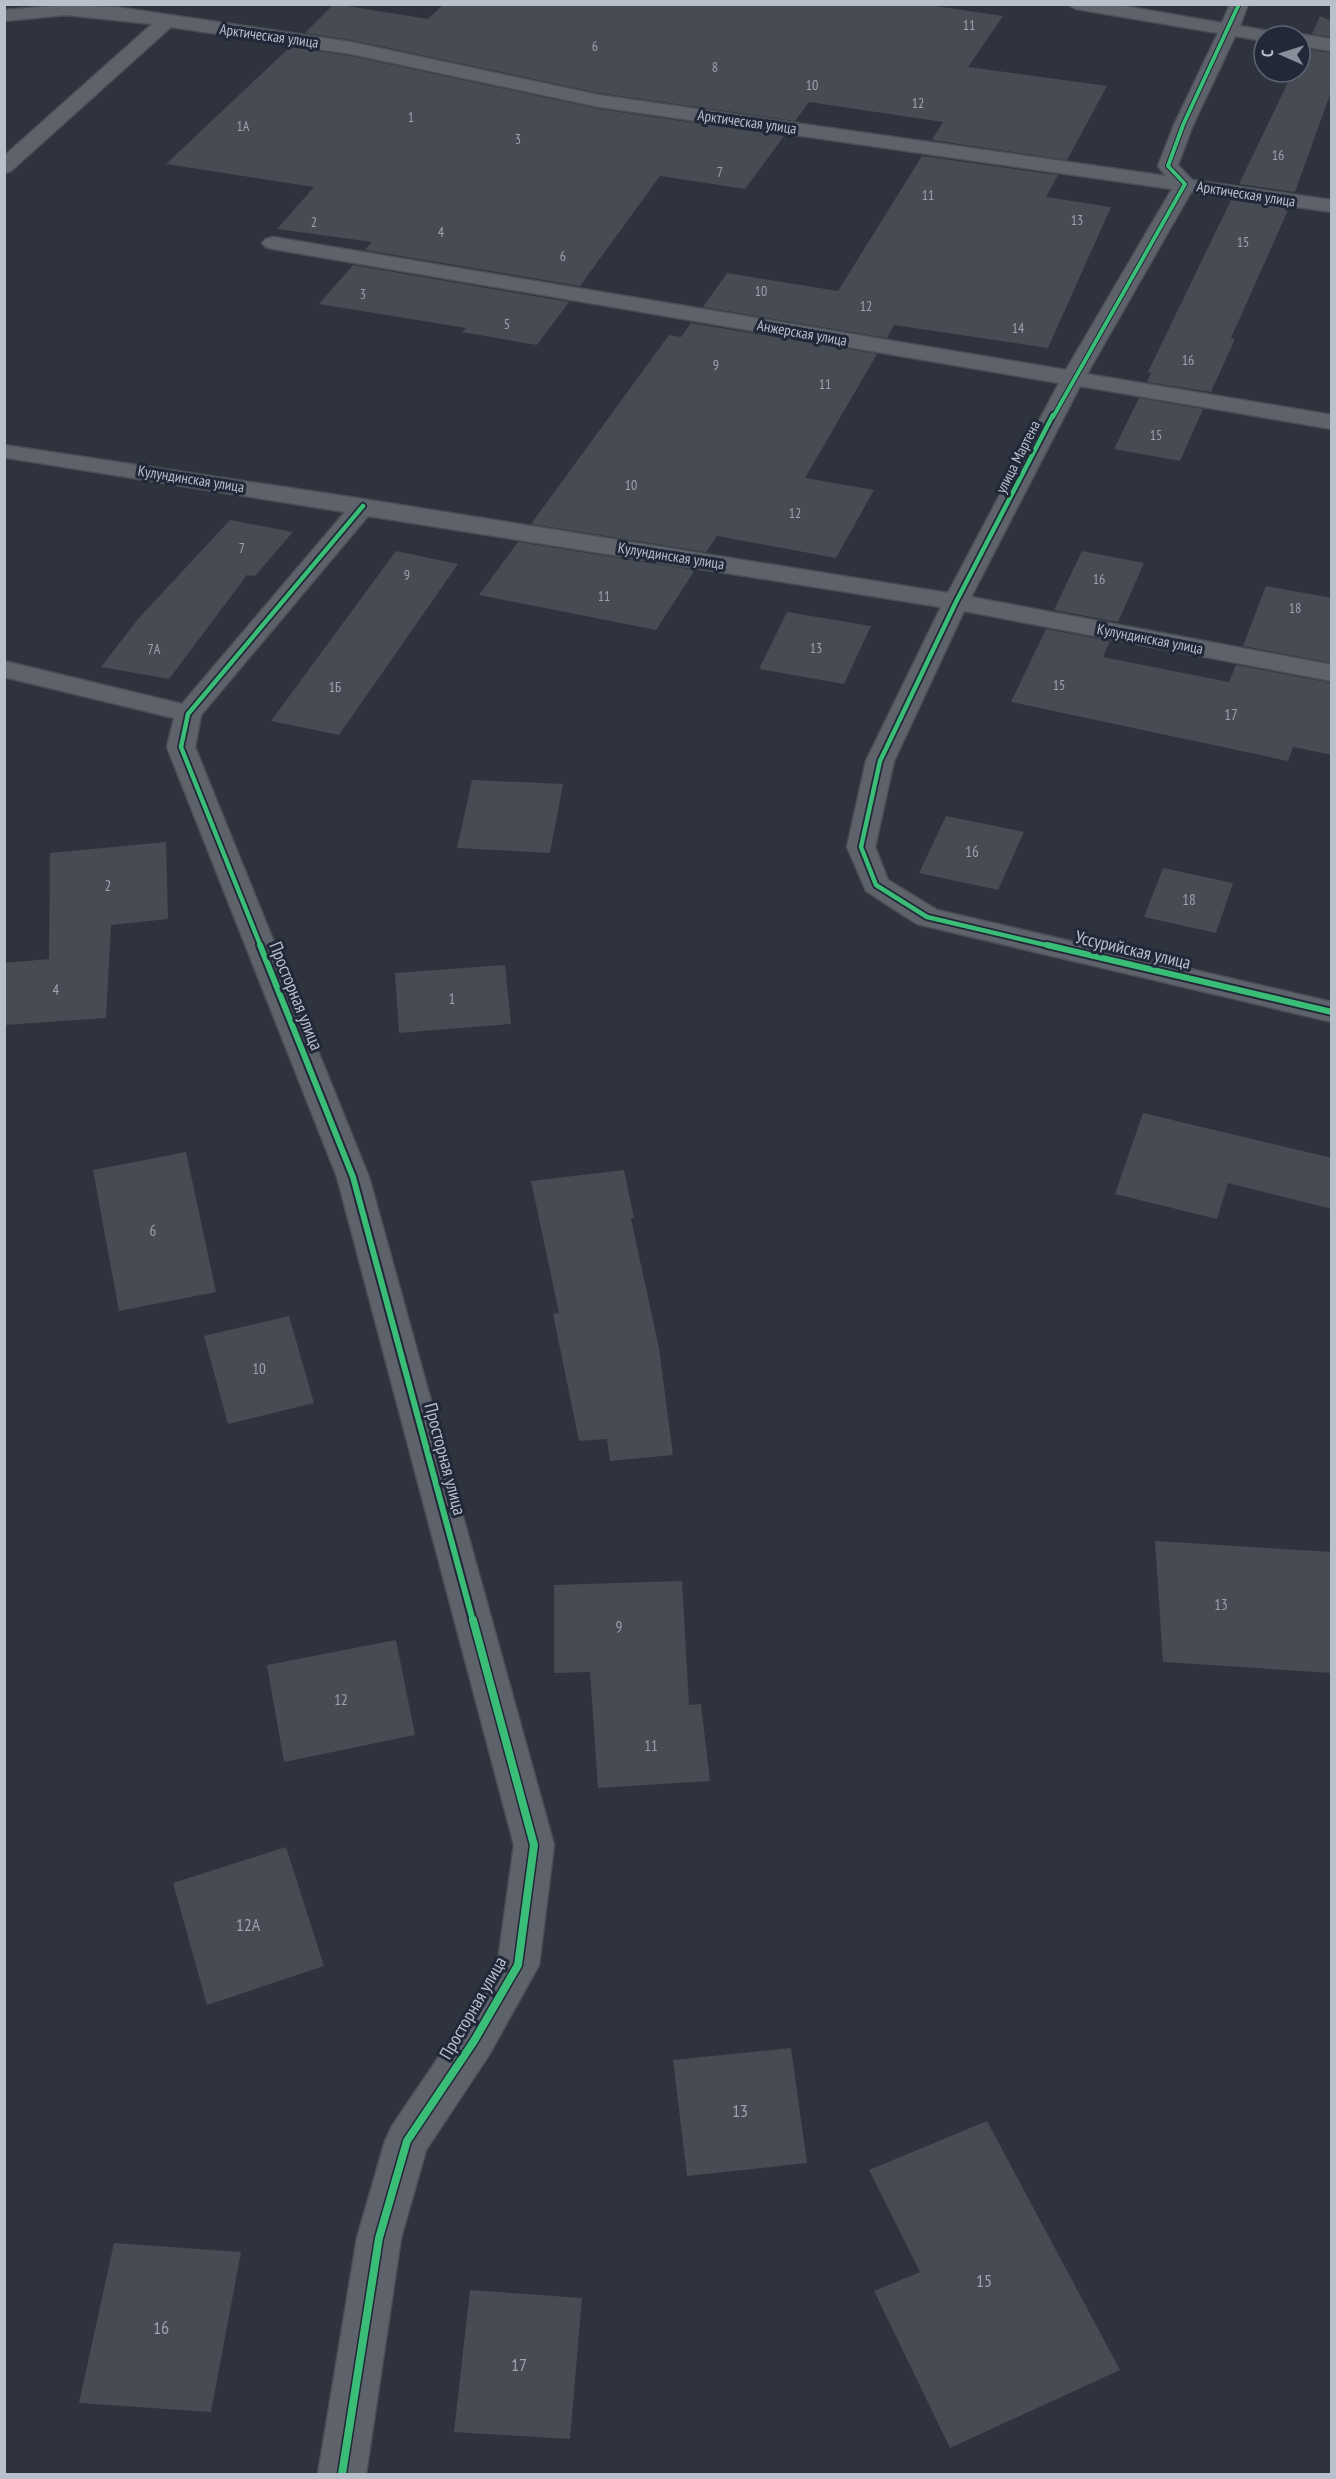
<svg xmlns="http://www.w3.org/2000/svg" width="1336" height="2479" font-family="'PT Sans Narrow',sans-serif">
	<style>
		.building { fill: #474b54 }
		.lines { fill: none; stroke-linecap: round; stroke-linejoin: round }
		.minor-casing { stroke: #4b4e56; stroke-width: 3 }
		.minor { fill: #5e626a; fill-rule: evenodd }
		.cycleway-far3-casing { stroke: #212838; stroke-width: 6 }
		.cycleway-far2-casing { stroke: #212838; stroke-width: 8 }
		.cycleway-far1-casing { stroke: #212838; stroke-width: 10 }
		.cycleway-casing { stroke: #212838; stroke-width: 11 }
		.cycleway-far3 { stroke: #3abd76; stroke-width: 4 }
		.cycleway-far2 { stroke: #3abd76; stroke-width: 4.5 }
		.cycleway-far1 { stroke: #3abd76; stroke-width: 6 }
		.cycleway { stroke: #3abd76; stroke-width: 8 }
		.labels { text-anchor: middle; stroke-width: 6; stroke-linejoin: round; paint-order: stroke }
		.far-number-label { font-size: 14px; fill: #9da2ae }
		.far-street-label { font-size: 15px; fill: #babfcc; stroke: #212838 }
		.number-label { font-size: 15px; fill: #9da2ae }
		.street-label { font-size: 18px; fill: #babfcc; stroke: #212838 }
		.near-number-label { font-size: 18px; fill: #9da2ae }
	</style>
	<rect width="100%" height="100%" fill="#2e333d"/>
	<!-- building -->
	<g class="building">
		<path d="M334,4L428,19L444,4H921L1003,16L968,67L1107,86L1067,160L932,140L943,122L809,102L795,121L599,93L351,40L305,33Z"/>
		<path d="M1320,16L1332,21V37L1312,34Z"/>
		<path d="M290,47L351,56L599,109L784,136L745,189L660,176L580,286L365,250L372,242L277,229L314,187L166,164Z"/>
		<path d="M1304,49L1332,53V89L1295,192L1239,184L1293,72H1300V58Z"/>
		<path d="M922,156L1058,175L1046,197L1111,207L1048,348L894,325L887,338L703,307L727,273L838,291Z"/>
		<path d="M1231,200L1289,208L1231,338L1235,339L1211,392L1147,382L1151,373L1148,372Z"/>
		<path d="M353,265L569,302L537,345L462,332L466,328L319,304Z"/>
		<path d="M691,323L877,354L805,478L874,490L836,558L717,536L706,552L531,524L669,335L681,337Z"/>
		<path d="M1139,398L1203,409L1180,461L1114,449Z"/>
		<path d="M230,520L293,532L255,576L247,575L169,679L101,667L138,619Z"/>
		<path d="M518,542L695,570L656,630L479,595Z"/>
		<path d="M396,551L458,564L339,735L271,721Z"/>
		<path d="M1082,551L1144,563L1118,622L1054,610Z"/>
		<path d="M1266,586L1332,598V663L1243,646Z"/>
		<path d="M787,612L871,626L844,684L759,669Z"/>
		<path d="M1046,629L1110,641L1103,657L1229,682L1236,665L1332,683V755L1293,747L1288,761L1011,702Z"/>
		<path d="M472,780L563,784L550,853L457,848Z"/>
		<path d="M946,816L1024,832L998,890L919,873Z"/>
		<path d="M166,842L168,919L111,925L106,1018L4,1025V963L49,959L50,853Z"/>
		<path d="M1163,868L1233,883L1216,933L1144,917Z"/>
		<path d="M505,965L511,1024L399,1033L395,973Z"/>
		<path d="M1143,1113L1332,1158V1209L1228,1183L1217,1219L1115,1194Z"/>
		<path d="M186,1152L216,1292L119,1311L93,1170Z"/>
		<path d="M624,1170L634,1218L631,1219L659,1348L673,1455L610,1461L607,1439L579,1441L553,1314L559,1313L531,1181Z"/>
		<path d="M289,1316L314,1403L228,1424L204,1336Z"/>
		<path d="M1155,1541L1332,1552V1673L1163,1662Z"/>
		<path d="M682,1581L689,1705L701,1704L710,1781L598,1788L590,1672L554,1673V1585Z"/>
		<path d="M396,1640L415,1735L284,1762L267,1665Z"/>
		<path d="M286,1847L324,1966L207,2005L173,1883Z"/>
		<path d="M791,2048L807,2163L687,2176L673,2060Z"/>
		<path d="M987,2121L1120,2370L950,2448L874,2291L920,2272L869,2170Z"/>
		<path d="M114,2243L241,2252L211,2412L79,2403Z"/>
		<path d="M470,2290L582,2298L570,2439L454,2432Z"/>
	</g>
	<g class="lines">
		<defs>
			<g id="minor">
				<path d="M1067,4H1112L1222,23L1230,4H1248L1240,26L1274,32L1276,36H1264V41L1235,36L1193,125L1178,165L1192,180L1332,200V212L1191,192L1087,374L1332,415V429L1080,386L971,597L1332,665V681L964,611L894,761L875,847L888,880L937,910L1332,1002V1022L917,924L866,891L847,847L866,761L941,607L368,516L201,715L195,747L369,1177L554,1845L539,1965L489,2055L426,2150L401,2238L366,2474H318L357,2238L385,2141L392,2126L459,2027L498,1961L514,1845L337,1177L167,747L174,718L4,677V661L182,704L345,512L8,458L4,457V445L363,499L948,593L1059,383L273,249L266,247L262,243L266,239L273,237L1066,370L1172,189L599,107L351,54L171,27L11,171L4,173V156L152,24L66,15L4,21V10L66,5L116,7L351,42L599,95L1166,176L1158,166L1174,125L1218,33L1076,9Z"/>
				<path d="M1300,34L1332,39V51L1300,46V36H1294Z"/>
			</g>
		</defs>
		<!-- minor casing -->
		<use href="#minor" class="minor-casing"/>
		<!-- minor -->
		<use href="#minor" class="minor"/>
		<defs>
			<path id="cycleway-far3" d="M1053,417L1185,184L1168,166L1183,125L1239,4"/>
			<g id="cycleway-far2">
				<path d="M1053,415L956,602L880,761L861,847L876,885L927,917L1054,947"/>
				<path d="M261,947L181,747L188,714L363,506"/>
			</g>
			<g id="cycleway-far1">
				<path d="M260,945L353,1177L473,1621"/>
				<path d="M1047,945L1332,1012"/>
			</g>
			<path id="cycleway" d="M342,2474L379,2238L407,2141L474,2041L518,1965L534,1845L473,1620"/>
		</defs>
		<!-- cycleway-far3 casing -->
		<use href="#cycleway-far3" class="cycleway-far3-casing"/>
		<!-- cycleway-far2 casing -->
		<use href="#cycleway-far2" class="cycleway-far2-casing"/>
		<!-- cycleway-far1 casing -->
		<use href="#cycleway-far1" class="cycleway-far1-casing"/>
		<!-- cycleway casing -->
		<use href="#cycleway" class="cycleway-casing"/>
		<!-- cycleway-far3 -->
		<use href="#cycleway-far3" class="cycleway-far3"/>
		<!-- cycleway-far2 -->
		<use href="#cycleway-far2" class="cycleway-far2"/>
		<!-- cycleway-far1 -->
		<use href="#cycleway-far1" class="cycleway-far1"/>
		<!-- cycleway -->
		<use href="#cycleway" class="cycleway"/>
	</g>
	<g class="labels">
		<!-- far-number labels -->
		<g class="far-number-label">
			<text x="969" y="30">11</text>
			<text x="595" y="51">6</text>
			<text x="715" y="72">8</text>
			<text x="812" y="90">10</text>
			<text x="918" y="108">12</text>
			<text x="411" y="122">1</text>
			<text x="243" y="131">1А</text>
			<text x="518" y="144">3</text>
			<text x="1278" y="160">16</text>
			<text x="720" y="177">7</text>
			<text x="928" y="200">11</text>
			<text x="1077" y="225">13</text>
			<text x="314" y="227">2</text>
			<text x="441" y="237">4</text>
			<text x="1243" y="247">15</text>
			<text x="563" y="261">6</text>
			<text x="761" y="296">10</text>
			<text x="363" y="299">3</text>
			<text x="866" y="311">12</text>
			<text x="507" y="329">5</text>
			<text x="1018" y="333">14</text>
			<text x="1188" y="365">16</text>
			<text x="716" y="370">9</text>
			<text x="825" y="389">11</text>
			<text x="1156" y="440">15</text>
			<text x="631" y="490">10</text>
			<text x="795" y="518">12</text>
			<text x="242" y="553">7</text>
			<text x="407" y="580">9</text>
			<text x="1099" y="584">16</text>
			<text x="604" y="601">11</text>
			<text x="1295" y="613">18</text>
			<text x="816" y="653">13</text>
			<text x="154" y="654">7А</text>
			<text x="1059" y="690">15</text>
			<text x="335" y="692">1Б</text>
		</g>
		<!-- far-street labels -->
		<g class="far-street-label">
			<text transform="translate(269 36) rotate(8)" y="5">Арктическая улица</text>
			<text transform="translate(747 122) rotate(8)" y="5">Арктическая улица</text>
			<text transform="translate(1246 194) rotate(9)" y="5">Арктическая улица</text>
			<text transform="translate(802 333) rotate(10)" y="5">Анжерская улица</text>
			<text transform="translate(1018 457) rotate(-63)" y="5">улица Мартена</text>
			<text transform="translate(191 479) rotate(9)" y="5">Кулундинская улица</text>
			<text transform="translate(671 556) rotate(9)" y="5">Кулундинская улица</text>
			<text transform="translate(1150 639) rotate(11)" y="5">Кулундинская улица</text>
		</g>
		<!-- number labels -->
		<g class="number-label">
			<text x="1231" y="720">17</text>
			<text x="972" y="857">16</text>
			<text x="108" y="891">2</text>
			<text x="1189" y="905">18</text>
			<text x="56" y="995">4</text>
			<text x="452" y="1004">1</text>
			<text x="153" y="1236">6</text>
			<text x="259" y="1374">10</text>
			<text x="1221" y="1610">13</text>
			<text x="619" y="1632">9</text>
			<text x="341" y="1705">12</text>
			<text x="651" y="1751">11</text>
		</g>
		<!-- street labels -->
		<g class="street-label">
			<text transform="translate(1133 950) rotate(13)" y="6">Уссурийская улица</text>
			<text transform="translate(296 996) rotate(68)" y="6">Просторная улица</text>
			<text transform="translate(445 1459) rotate(75)" y="6">Просторная улица</text>
			<text transform="translate(473 2008) rotate(-60)" y="6">Просторная улица</text>
		</g>
		<!-- near-number labels -->
		<g class="near-number-label">
			<text x="248" y="1931">12А</text>
			<text x="740" y="2117">13</text>
			<text x="984" y="2287">15</text>
			<text x="161" y="2334">16</text>
			<text x="519" y="2371">17</text>
		</g>
	</g>
	<!-- border -->
	<rect width="1336" height="2479" fill="none" stroke="#babfcc" stroke-width="12"/>
	<!-- north arrow -->
	<g transform="translate(1282 54) rotate(273)"><circle r="28" fill="#212838" stroke="#5e6473" stroke-width="1.5"/>
	<path d="M0-4.5L10 22L0 15L-10 22Z" fill="#898e9a"/>
	<text y="-9" font-size="16" font-weight="bold" text-anchor="middle" fill="#babfcc">С</text>
	</g>
</svg>
